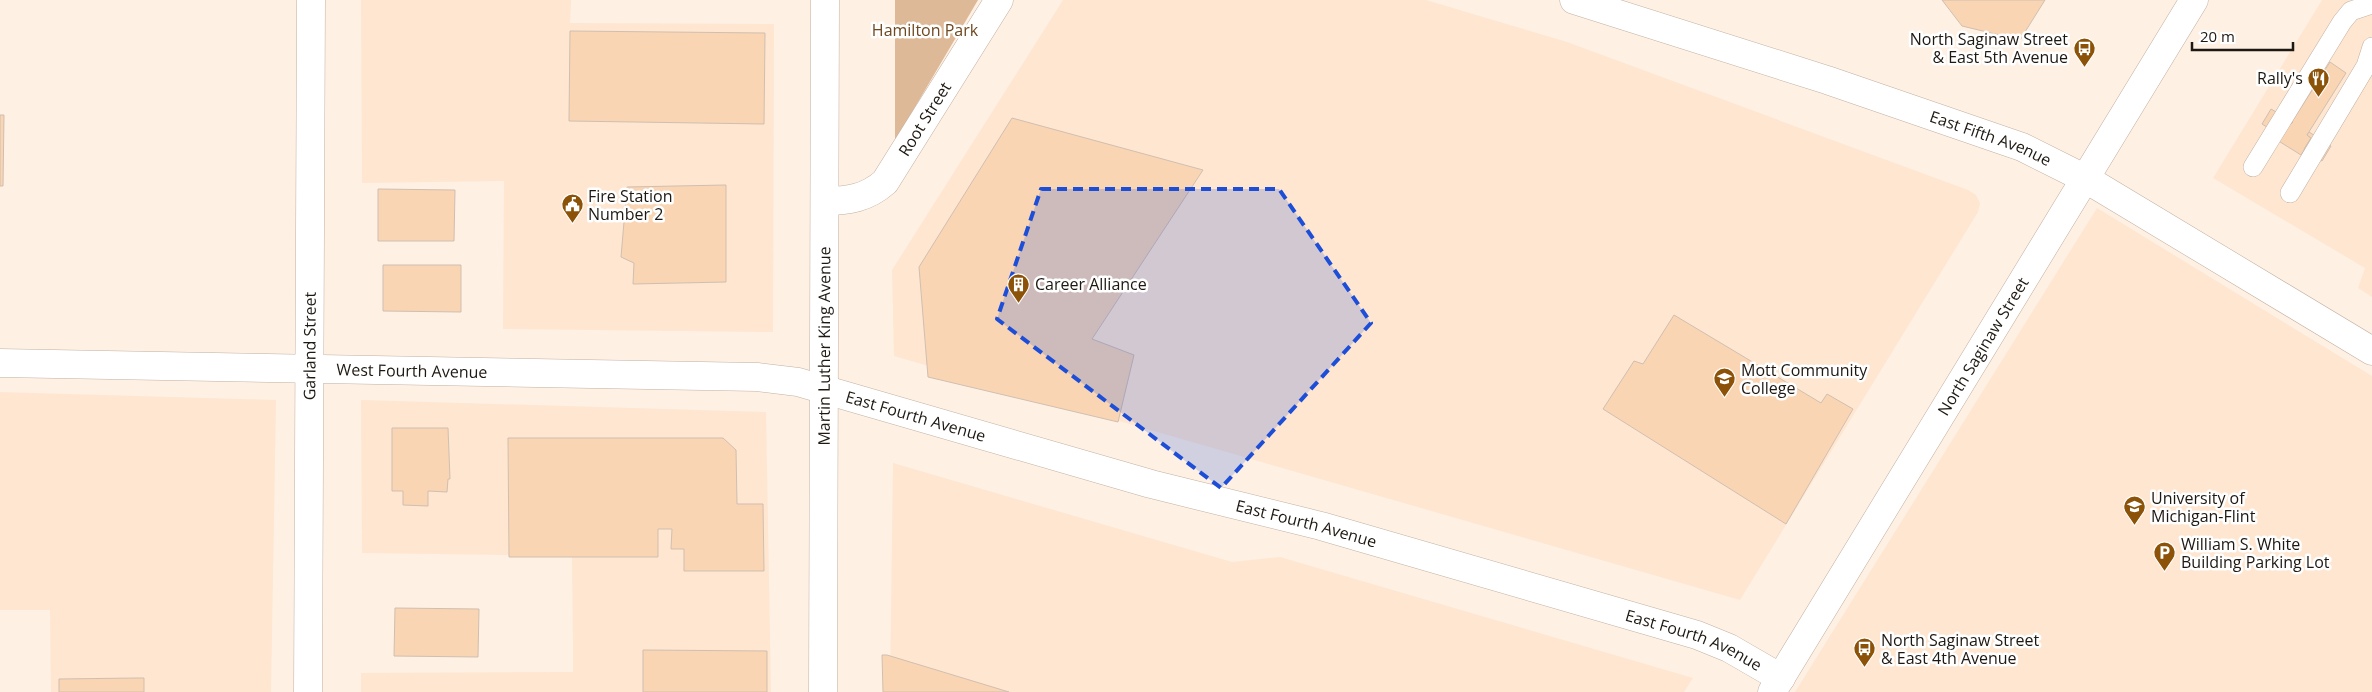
<svg xmlns="http://www.w3.org/2000/svg" width="2372" height="692" font-family="'Open Sans',sans-serif">
	<style>
		.built { fill: #fee6d1 }
		.green { fill: #deb997 }
		.building { fill: #f9d5b4; stroke: #d0bfb0 }
		.lines { fill: none; stroke-linecap: round; stroke-linejoin: round }
		.service-casing { stroke: #c2b1a2; stroke-width: 20 }
		.minor-casing { stroke: #c2b1a2; stroke-width: 29 }
		.tertiary-casing { stroke: #c2b1a2; stroke-width: 29 }
		.secondary-casing { stroke: #c2b1a2; stroke-width: 29 }
		.service { stroke: #fff; stroke-width: 19 }
		.minor { stroke: #fff; stroke-width: 28 }
		.tertiary { stroke: #fff; stroke-width: 28 }
		.secondary { stroke: #fff; stroke-width: 28 }
		.marked { fill: #1d4ed8; fill-opacity: 0.2; stroke: #1d4ed8; stroke-width: 4; stroke-dasharray: 10 6; stroke-linejoin: round }
		.labels { text-anchor: middle; stroke-width: 5; stroke-linejoin: round; paint-order: stroke }
		.park-label { font-size: 16px; fill: #6f481f; stroke: #fff }
		.poi-label { font-size: 16px; fill: #1e1812; stroke: #fff; text-anchor: start }
		.street-label { font-size: 16px; fill: #1e1812; stroke: #fff }
	</style>
	<rect width="100%" height="100%" fill="#fef0e3"/>
	<!-- built -->
	<g class="built">
		<path d="M361,0H571L570,23L774,24L773,332L503,329L504,181L362,183Z"/>
		<path d="M1063,0H1426L1567,42L1968,190L1976,195L1980,203L1978,212L1740,600L894,356L892,270Z"/>
		<path d="M2322,0H2372V297L2358,288L2365,268L2213,178Z"/>
		<path d="M2097,208L2372,376V692H1795Z"/>
		<path d="M0,392L276,400L271,692H51L50,610H0Z"/>
		<path d="M361,400L766,412L771,692H361V673L573,672V647L572,556L362,553Z"/>
		<path d="M893,463L1232,562L1280,557L1693,678L1684,692H890Z"/>
	</g>
	<!-- green -->
	<path class="green" d="M895,0H978L895,141Z"/>
	<!-- building -->
	<g class="building">
		<path d="M1942,0H2045L2020,40L1962,26Z"/>
		<path d="M570,31L765,33L764,124L569,121Z"/>
		<path d="M2330,62L2346,73L2307,135L2311,138L2301,155L2277,140L2287,123L2290,125Z"/>
		<path d="M2271,109L2293,122L2290,125L2287,123L2280,135L2262,124Z"/>
		<path d="M0,115H4L3,186H0Z"/>
		<path d="M1012,118L1203,170L1092,339L1134,355L1118,422L928,377L919,267Z"/>
		<path d="M2309,132L2331,146L2322,161L2304,149L2311,138L2307,135Z"/>
		<path d="M726,185V282L633,284L634,263L621,257L627,187Z"/>
		<path d="M378,189L455,190L454,241H378Z"/>
		<path d="M383,265H461V312L383,311Z"/>
		<path d="M1674,315L1821,403L1827,394L1853,409L1786,524L1603,409L1634,361L1643,364Z"/>
		<path d="M392,428H448L450,479H448L447,492L428,491V506L403,505V491H392Z"/>
		<path d="M508,438H723L736,450L737,504H763L764,571H684V549H671L672,529H658V557H509Z"/>
		<path d="M395,608L479,609L478,657L394,656Z"/>
		<path d="M643,650L767,651V692H643Z"/>
		<path d="M882,655H887L1009,692H883Z"/>
		<path d="M137,678H144V692H59V679Z"/>
	</g>
	<g class="lines">
		<defs>
			<g id="service">
				<path d="M2253,167L2342,22L2351,11L2372,4"/>
				<path d="M2290,193L2366,66L2372,47"/>
			</g>
			<g id="minor">
				<path id="s1" d="M825,201C848,201 867,198 885,182L999,0"/>
				<path id="s2" d="M0,363L757,377L798,382L1151,484L1321,526L1697,635L1729,648L1781,678"/>
			</g>
			<g id="tertiary">
				<path id="s3" d="M308,692L311,0"/>
			</g>
			<g id="secondary">
				<path id="s4" d="M1574,0L1827,80L2022,147L2086,179L2372,351"/>
				<path id="s5" d="M823,692L825,0"/>
				<path id="s6" d="M1772,692L2194,0"/>
			</g>
		</defs>
		<!-- service casing -->
		<use href="#service" class="service-casing"/>
		<!-- minor casing -->
		<use href="#minor" class="minor-casing"/>
		<!-- tertiary casing -->
		<use href="#tertiary" class="tertiary-casing"/>
		<!-- secondary casing -->
		<use href="#secondary" class="secondary-casing"/>
		<!-- service -->
		<use href="#service" class="service"/>
		<!-- minor -->
		<use href="#minor" class="minor"/>
		<!-- tertiary -->
		<use href="#tertiary" class="tertiary"/>
		<!-- secondary -->
		<use href="#secondary" class="secondary"/>
	</g>
	<!-- marked area -->
	<path class="marked" d="M1041,189H1279L1371,323L1221,488L997,319Z"/>
	<!-- icons -->
	<defs>
		<symbol id="bus-pin" viewBox="-11 -11 22 30"><path d="M0 17L-7.5 6A9.5 9.5 0 1 1 7.5 6Z" fill="#8b5208" stroke="#fff"/><path d="M-5-6H5V4H4V6H2V4H-2V6H-4V4H-5ZM-3.5-4V0h7V-4ZM-3.5 1.2v1.5H-2V1.2ZM2 1.2v1.5H3.5V1.2Z" fill="#fff"/></symbol>
		<symbol id="restaurant-pin" viewBox="-11 -11 22 30"><path d="M0 17L-7.5 6A9.5 9.5 0 1 1 7.5 6Z" fill="#8b5208" stroke="#fff"/><path d="M-5-6h1v4h1v-4h1v4h1v-4h1v5L-1.5 .5V6h-2V.5L-5-1ZM5-6V6H3V1.5H1.5Q1.5-4 5-6Z" fill="#fff"/></symbol>
		<symbol id="civic-pin" viewBox="-11 -11 22 30"><path d="M0 17L-7.5 6A9.5 9.5 0 1 1 7.5 6Z" fill="#8b5208" stroke="#fff"/><path d="M-.6-6.5H3V-4.5H.6V-3L4-1V1h2V6H-6V1h2V-1L-.6-3ZM-1.2 2.5V6h2.4V2.5Z" fill="#fff"/></symbol>
		<symbol id="building-pin" viewBox="-11 -11 22 30"><path d="M0 17L-7.5 6A9.5 9.5 0 1 1 7.5 6Z" fill="#8b5208" stroke="#fff"/><path d="M-4-6H4V6H1V3H-1V6H-4ZM-2.5-4.3h1.7v1.8h-1.7ZM.8-4.3h1.7v1.8H.8ZM-2.5-1h1.7V.8h-1.7ZM.8-1h1.7V.8H.8Z" fill="#fff"/></symbol>
		<symbol id="university-pin" viewBox="-11 -11 22 30"><path d="M0 17L-7.5 6A9.5 9.5 0 1 1 7.5 6Z" fill="#8b5208" stroke="#fff"/><path d="M0-5L7-2L0 1L-7-2ZM-4 1L0 2.5L4 1V4Q0 6-4 4Z" fill="#fff"/></symbol>
		<symbol id="parking-pin" viewBox="-11 -11 22 30"><path d="M0 17L-7.5 6A9.5 9.5 0 1 1 7.5 6Z" fill="#8b5208" stroke="#fff"/><path d="M-3.5-5.5H1a3.5 3.5 0 0 1 0 7H-1V5.5H-3.5ZM-1-3.4V-.6H.8a1.4 1.4 0 0 0 0-2.8Z" fill="#fff"/></symbol>
	</defs>
	<g fill-rule="evenodd">
		<use href="#bus-pin" x="2072" y="36" width="25" height="34"/>
		<use href="#restaurant-pin" x="2306" y="66" width="25" height="34"/>
		<use href="#civic-pin" x="560" y="192" width="25" height="34"/>
		<use href="#building-pin" x="1006" y="272" width="25" height="34"/>
		<use href="#university-pin" x="1712" y="366" width="25" height="34"/>
		<use href="#university-pin" x="2122" y="494" width="25" height="34"/>
		<use href="#parking-pin" x="2152" y="540" width="25" height="34"/>
		<use href="#bus-pin" x="1852" y="636" width="25" height="34"/>
	</g>
	<g class="labels">
		<!-- park labels -->
		<g class="park-label">
			<text x="925" y="36">Hamilton Park</text>
		</g>
		<!-- poi labels -->
		<g class="poi-label">
			<text x="2068" y="45" text-anchor="end">North Saginaw Street<tspan x="2068" dy="18">&amp; East 5th Avenue</tspan></text>
			<text x="2303" y="84" text-anchor="end">Rally's</text>
			<text x="588" y="202">Fire Station<tspan x="588" dy="18">Number 2</tspan></text>
			<text x="1035" y="290">Career Alliance</text>
			<text x="1741" y="376">Mott Community<tspan x="1741" dy="18">College</tspan></text>
			<text x="2151" y="504">University of<tspan x="2151" dy="18">Michigan-Flint</tspan></text>
			<text x="2181" y="550">William S. White<tspan x="2181" dy="18">Building Parking Lot</tspan></text>
			<text x="1881" y="646">North Saginaw Street<tspan x="1881" dy="18">&amp; East 4th Avenue</tspan></text>
		</g>
		<!-- street labels -->
		<g class="street-label">
			<text dy="6" stroke="none"><textPath href="#s1" startOffset="139">Root Street</textPath></text>
			<text dy="6" stroke="none"><textPath href="#s4" startOffset="439">East Fifth Avenue</textPath></text>
			<text dy="6" stroke="none"><textPath href="#s3" startOffset="346">Garland Street</textPath></text>
			<text dy="6" stroke="none"><textPath href="#s5" startOffset="346">Martin Luther King Avenue</textPath></text>
			<text dy="6" stroke="none"><textPath href="#s6" startOffset="405">North Saginaw Street</textPath></text>
			<text dy="6" stroke="none"><textPath href="#s2" startOffset="412">West Fourth Avenue</textPath></text>
			<text dy="6" stroke="none"><textPath href="#s2" startOffset="921">East Fourth Avenue</textPath></text>
			<text dy="6" stroke="none"><textPath href="#s2" startOffset="1326">East Fourth Avenue</textPath></text>
			<text dy="6" stroke="none"><textPath href="#s2" startOffset="1731">East Fourth Avenue</textPath></text>
		</g>
	</g>
	<!-- scale -->
	<path d="M2192 42v8h101v-8" fill="none" stroke="#1e1812" stroke-width="2.5"/>
	<text x="2200" y="42" font-size="15" fill="#1e1812" stroke="#ffffff" stroke-width="4" paint-order="stroke">20 m</text>
</svg>
